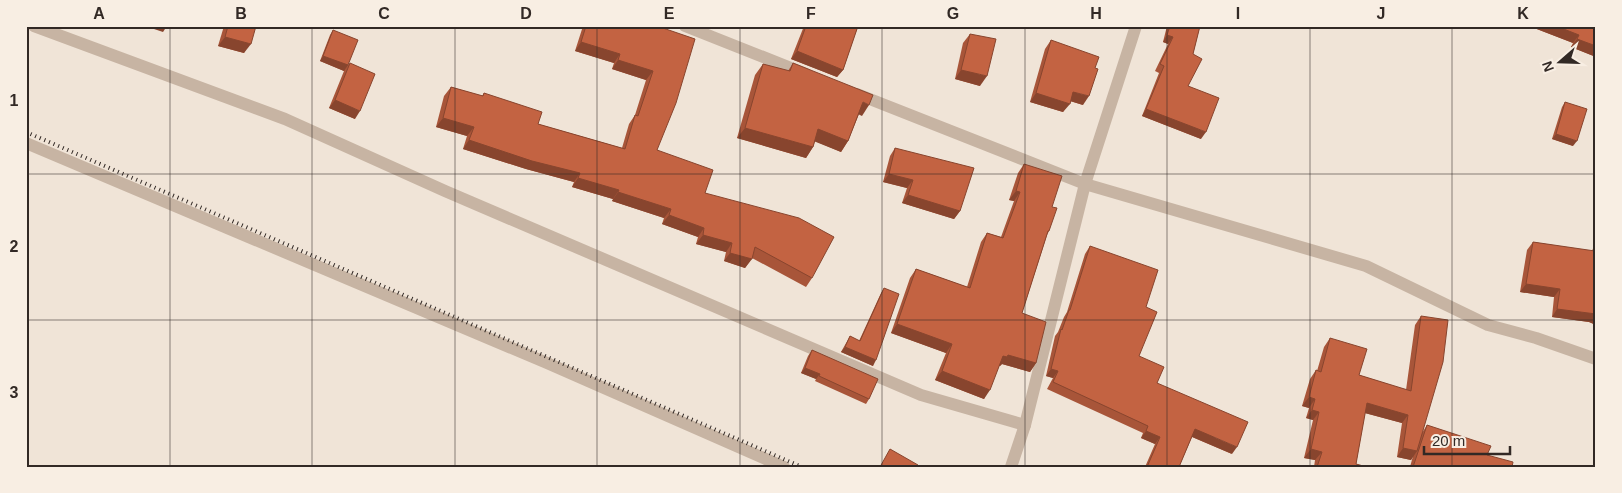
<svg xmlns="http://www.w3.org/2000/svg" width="1622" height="493" font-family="Arial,sans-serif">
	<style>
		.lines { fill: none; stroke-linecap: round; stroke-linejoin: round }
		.lane { stroke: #c7b4a3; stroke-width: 12 }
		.street { stroke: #c7b4a3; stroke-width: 12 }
		.rail { stroke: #322925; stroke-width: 4; stroke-dasharray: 1 4; stroke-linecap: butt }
		.wall { fill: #a85539 }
		.shaded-wall { fill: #88452e }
		.building { fill: #c36342; stroke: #88452e }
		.grid { fill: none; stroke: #322925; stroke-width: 1; stroke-opacity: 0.55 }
		.neatline { fill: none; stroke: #322925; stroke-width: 2 }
		.grid-label { font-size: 16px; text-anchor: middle; font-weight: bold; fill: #322925 }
	</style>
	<rect width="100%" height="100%" fill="#f0e4d7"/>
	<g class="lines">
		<!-- lane -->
		<path class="lane" d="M26,143L547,363L784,467"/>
		<!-- street -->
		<g class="street">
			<path d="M34,26L285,119L445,191L921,395L1025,425"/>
			<path d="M685,26L806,74"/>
			<path d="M857,94L1085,184L1366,266L1488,325L1536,338L1596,359"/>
			<path d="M1011,467L1025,425L1085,184L1136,26"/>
		</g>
		<!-- rail -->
		<path class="rail" d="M26,132L802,467"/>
	</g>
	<!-- wall -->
	<g class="wall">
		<path d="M224,26H256L244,53L218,46Z"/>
		<path d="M583,26H657V150L705,193L812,278L806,287L752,258L745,268L724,261L726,252L696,244L698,237L662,224L664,218L612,201L613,199L572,187L574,182L526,169L463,149L467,136L436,127L444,96L451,87L482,96L484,93L538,124L622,148L629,124L635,115L646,80L612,69L614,63L575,51Z"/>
		<path d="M804,26H858L843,70L837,77L791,59Z"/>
		<path d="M1167,26H1200L1193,54L1188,86L1201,139L1142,116L1159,73L1155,71L1168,44L1163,42Z"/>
		<path d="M1529,26H1596V57L1571,47L1573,43Z"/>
		<path d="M333,30L348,65L350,63L355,119L329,108L344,71L320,61L330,35Z"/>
		<path d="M970,34L980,86L955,79L963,43Z"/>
		<path d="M1051,40L1083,105L1070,101L1063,112L1030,102L1045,49Z"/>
		<path d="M793,63L862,116L859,114L848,141L841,152L815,141L813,147L806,158L737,138L755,75L763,64L788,71Z"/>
		<path d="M1565,102L1573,146L1552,139L1562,107Z"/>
		<path d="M895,148L960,211L954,219L902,203L907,188L883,182L890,156Z"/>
		<path d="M1024,164L1052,207L1049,231L1047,235L1022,313L1036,363L1030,372L1002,364L1000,366H999L984,399L935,380L946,353L891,333L910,278L916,269L967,287L981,242L987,233L1001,237L1014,201L1009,200L1018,173Z"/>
		<path d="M1596,241V325L1589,322L1552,317L1554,297L1520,292L1527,250L1533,242L1592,251Z"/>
		<path d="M1090,246L1146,307L1139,356L1157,383L1232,454L1192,437L1179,467H1145L1155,444L1141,438L1143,433L1047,389L1053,378L1046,376L1055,336L1058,332L1064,317L1067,312L1085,254Z"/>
		<path d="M884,288L873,366L841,352L850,336L859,341L881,293Z"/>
		<path d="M1421,316L1422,433L1427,425L1487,455L1512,467H1410L1413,456L1411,460L1397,457L1402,423L1365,413L1356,464L1367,467H1314L1315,460L1304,458L1313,420L1306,418L1309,408L1302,406L1310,379L1316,370L1317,371L1324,347L1330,338L1359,375L1406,390L1415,325Z"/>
		<path d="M812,350L869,399L866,404L815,381L816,379L801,373L808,356Z"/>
	</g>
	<!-- shaded-wall -->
	<g class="shaded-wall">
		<path d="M145,26H167L163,32Z"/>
		<path d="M1529,26H1556L1579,35L1573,43Z"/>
		<path d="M1167,35L1173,37L1168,44L1163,42Z"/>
		<path d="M225,37L251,44L244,53L218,46Z"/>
		<path d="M1577,39L1596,46V57L1571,47Z"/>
		<path d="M581,42L620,54L614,63L575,51Z"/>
		<path d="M797,51L843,70L837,77L791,59Z"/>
		<path d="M323,56L348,65L344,71L320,61Z"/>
		<path d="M618,60L653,71L646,80L612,69Z"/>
		<path d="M961,70L987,76L980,86L955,79Z"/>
		<path d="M1073,92L1089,96L1083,105L1067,100Z"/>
		<path d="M1036,93L1070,104L1063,112L1030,102Z"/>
		<path d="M335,100L360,111L355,119L329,108Z"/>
		<path d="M863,102L869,105L862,116L856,113Z"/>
		<path d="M1146,109L1206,132L1201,139L1142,116Z"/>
		<path d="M443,118L474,127L467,136L436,127Z"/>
		<path d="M745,128L813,147L806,158L737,138Z"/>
		<path d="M818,129L848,141L841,152L811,140Z"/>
		<path d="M1556,134L1577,141L1573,146L1552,139Z"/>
		<path d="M469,140L580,173L574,182L526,169L463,149Z"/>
		<path d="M889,174L913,180L907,188L883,182Z"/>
		<path d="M578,178L619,190L613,199L572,187Z"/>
		<path d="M1016,191L1020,192L1014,201L1009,200Z"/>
		<path d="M618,192L671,209L664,218L612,201Z"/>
		<path d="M908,195L960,211L954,219L902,203Z"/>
		<path d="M669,215L704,228L698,237L662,224Z"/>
		<path d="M703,235L732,243L726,252L696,244Z"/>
		<path d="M730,253L752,259L745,268L724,261Z"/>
		<path d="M1526,284L1560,289L1554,297L1520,292Z"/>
		<path d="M1557,309L1596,314V325L1589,322L1552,317Z"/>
		<path d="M897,324L952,344L946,353L891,333Z"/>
		<path d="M845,347L876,360L873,366L841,352Z"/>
		<path d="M1008,355L1036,363L1030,372L1002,364L1000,366L996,365L1003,356Z"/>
		<path d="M805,368L820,374L816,379L801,373Z"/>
		<path d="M1051,369L1058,371L1053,378L1046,376Z"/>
		<path d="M942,371L990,390L984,399L935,380Z"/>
		<path d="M1309,397L1315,399L1309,408L1302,406Z"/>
		<path d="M1367,403L1408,415L1402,423L1361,412Z"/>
		<path d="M1312,410L1319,412L1313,420L1306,418Z"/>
		<path d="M1195,429L1237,447L1232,454L1190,436Z"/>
		<path d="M1146,431L1160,437L1155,444L1141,438Z"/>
		<path d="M1403,448L1417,451L1411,460L1397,457Z"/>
		<path d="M1311,449L1322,452L1315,460L1304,458Z"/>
	</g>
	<!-- building -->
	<g class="building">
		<path d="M228,26H256L251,44L225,37Z"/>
		<path d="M586,26H657L695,39L676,103L657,150L713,170L705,193L799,218L834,237L812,278L755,247L752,259L730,253L732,243L703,235L704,228L669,215L671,209L618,192L619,190L578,178L580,173L532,161L469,140L474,127L443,118L451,87L483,96L484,93L542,112L538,124L625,149L635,115L638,116L653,71L618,60L620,54L581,42Z"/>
		<path d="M806,26H858L843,70L797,51Z"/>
		<path d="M1170,26H1200L1193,54L1202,59L1188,86L1219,98L1206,132L1146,109L1164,66L1160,64L1173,37L1167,35Z"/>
		<path d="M1556,26H1596V46L1577,39L1579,35Z"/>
		<path d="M333,30L358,40L348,65L323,56Z"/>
		<path d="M970,34L996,39L987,76L961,70Z"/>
		<path d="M1051,40L1099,57L1095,68L1098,69L1089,96L1073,92L1070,104L1036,93Z"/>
		<path d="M350,63L375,74L360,111L335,100Z"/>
		<path d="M793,63L873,95L869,105L863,102L848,141L818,129L813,147L745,128L763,64L790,71Z"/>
		<path d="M1565,102L1587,109L1577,141L1556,134Z"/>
		<path d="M895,148L974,168L960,211L908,195L913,180L889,174Z"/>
		<path d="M1024,164L1062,176L1052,207L1057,208L1049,231H1048L1022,313L1046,322L1036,363L1008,355L1007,357L1003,356L990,390L942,371L952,344L897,324L916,269L970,288L987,233L1003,238L1020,192L1016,191Z"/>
		<path d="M1533,242L1595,251L1596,250V314L1557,309L1560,289L1526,284Z"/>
		<path d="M1090,246L1158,270L1146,307L1157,312L1139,356L1164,367L1157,383L1248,422L1237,447L1195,429L1179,467H1147L1160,437L1146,431L1148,426L1053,382L1058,371L1051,369L1061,329L1062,330L1069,310H1070Z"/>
		<path d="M884,288L899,294L876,360L845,347L850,336L860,341Z"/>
		<path d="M1421,316L1448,320L1443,362L1417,451L1403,448L1408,415L1367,403L1356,464L1367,467H1317L1322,452L1311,449L1319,412L1312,410L1315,399L1309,397L1316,370L1321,372L1330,338L1367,349L1359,375L1411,391Z"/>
		<path d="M812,350L878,379L869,399L819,376L820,374L805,368Z"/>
		<path d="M1427,425L1491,446L1487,455L1513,462L1512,467H1413Z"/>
		<path d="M890,449L918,465L916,467H880Z"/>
	</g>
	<!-- grid -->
	<path class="grid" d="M170,26V467M312,26V467M455,26V467M597,26V467M740,26V467M882,26V467M1025,26V467M1167,26V467M1310,26V467M1452,26V467M26,174H1596M26,320H1596"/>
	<!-- border -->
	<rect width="1622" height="493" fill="none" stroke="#f8eee3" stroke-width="55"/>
	<!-- north arrow -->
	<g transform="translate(1560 62) rotate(250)" stroke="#f8eee3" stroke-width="4" paint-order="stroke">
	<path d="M0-4L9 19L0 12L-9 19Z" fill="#322925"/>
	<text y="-8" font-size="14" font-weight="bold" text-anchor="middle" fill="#322925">N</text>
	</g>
	<!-- scale -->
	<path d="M1424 446v8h86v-8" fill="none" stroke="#322925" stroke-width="2.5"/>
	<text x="1432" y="446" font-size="15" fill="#322925" stroke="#f8eee3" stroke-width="4" paint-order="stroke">20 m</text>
	<rect x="28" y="28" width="1566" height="438" class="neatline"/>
	<g class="grid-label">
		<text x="99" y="19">A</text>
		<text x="241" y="19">B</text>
		<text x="384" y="19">C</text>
		<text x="526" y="19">D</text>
		<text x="669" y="19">E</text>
		<text x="811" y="19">F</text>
		<text x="953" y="19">G</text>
		<text x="1096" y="19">H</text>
		<text x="1238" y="19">I</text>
		<text x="1381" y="19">J</text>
		<text x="1523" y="19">K</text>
		<text x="14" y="106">1</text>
		<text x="14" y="252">2</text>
		<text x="14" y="398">3</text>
	</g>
</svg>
